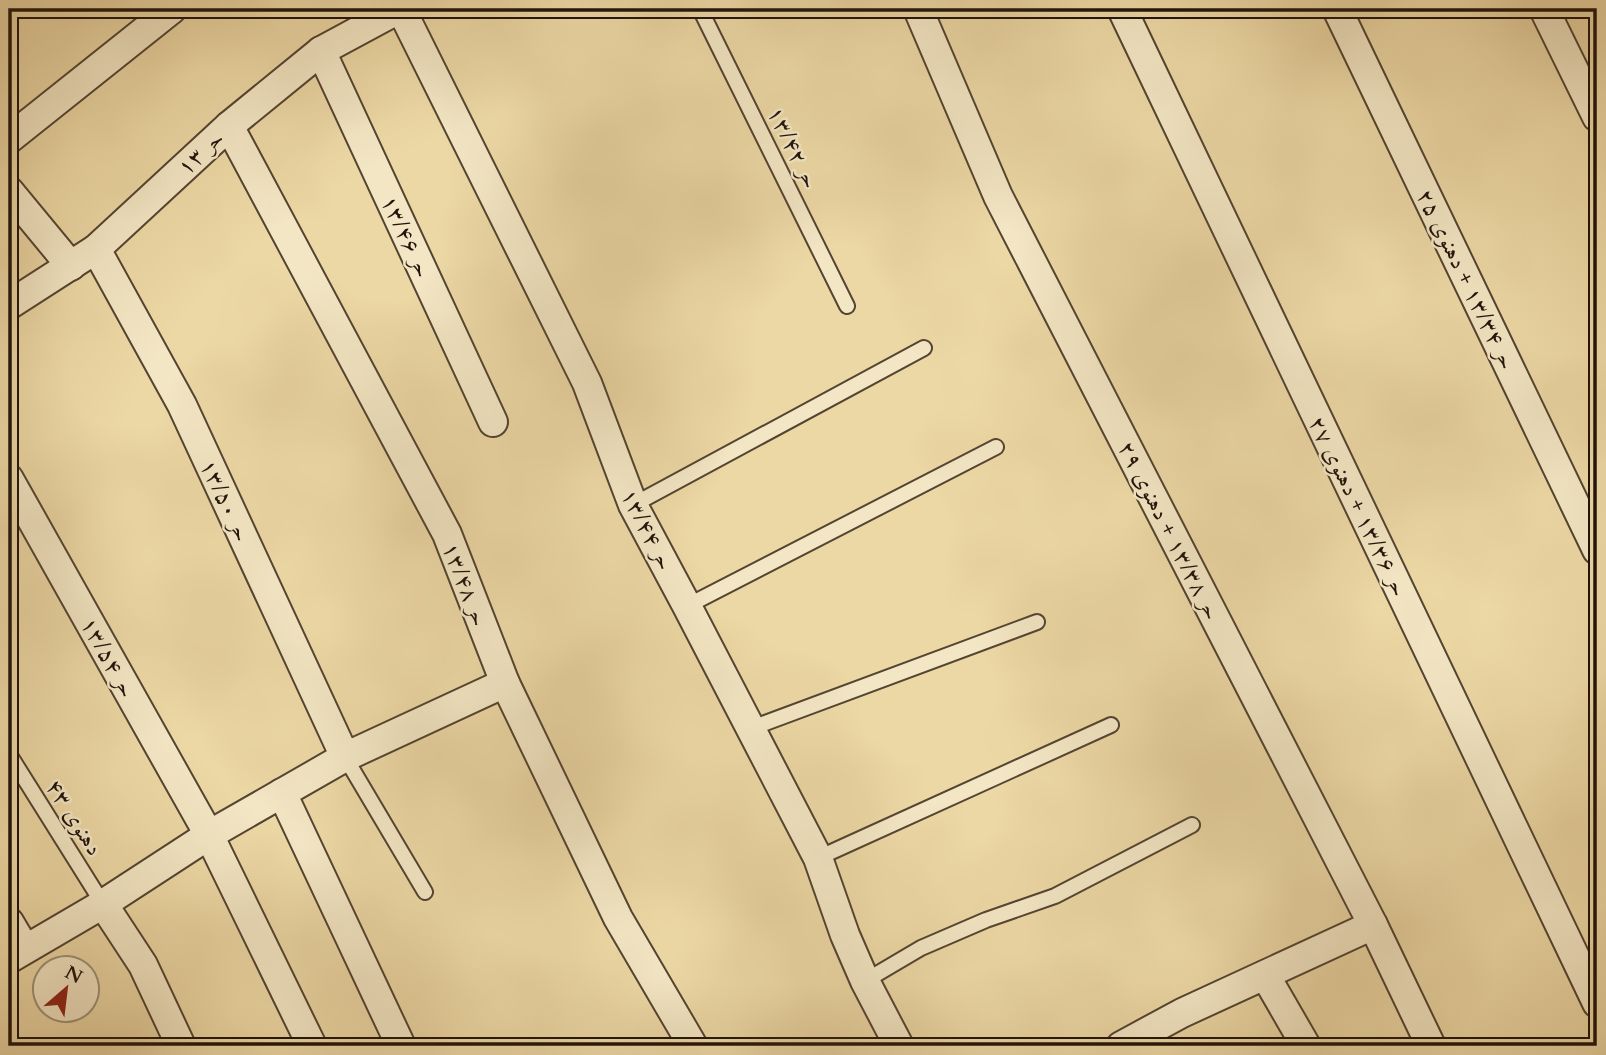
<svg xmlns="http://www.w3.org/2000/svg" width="1606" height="1055" font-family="Cardo,Amiri,serif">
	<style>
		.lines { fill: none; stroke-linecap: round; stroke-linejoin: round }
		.lane-casing { stroke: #544432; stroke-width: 18 }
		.street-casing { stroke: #544432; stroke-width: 32 }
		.lane { stroke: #f3e6c4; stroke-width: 14 }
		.street { stroke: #f3e6c4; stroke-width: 28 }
		.labels { text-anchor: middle; stroke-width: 5; stroke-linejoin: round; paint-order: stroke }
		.street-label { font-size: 23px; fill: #21130b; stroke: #f3e6c4 }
	</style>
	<rect width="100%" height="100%" fill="#ecd8a5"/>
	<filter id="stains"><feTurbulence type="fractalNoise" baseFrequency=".00286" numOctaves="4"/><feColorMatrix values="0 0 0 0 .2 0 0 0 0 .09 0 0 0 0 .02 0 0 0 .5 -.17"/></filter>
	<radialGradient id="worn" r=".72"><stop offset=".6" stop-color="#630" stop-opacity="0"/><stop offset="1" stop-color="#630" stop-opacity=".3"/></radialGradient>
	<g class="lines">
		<defs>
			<g id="lane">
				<path d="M700,9L847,306"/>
				<path d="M633,505L924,348"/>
				<path d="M687,606L996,447"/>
				<path d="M749,729L1037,622"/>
				<path d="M9,754L103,904"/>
				<path d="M345,757L425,892"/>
				<path d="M818,858L1111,725"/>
				<path d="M865,981L921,948L986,920L1055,896L1192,825"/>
			</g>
			<g id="street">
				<path d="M401,9L587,383L633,505L687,606L818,858L845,935L865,981L899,1046"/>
				<path d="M918,9L998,196L1373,925L1431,1046"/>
				<path d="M1122,9L1597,1003"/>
				<path d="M1337,9L1597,550"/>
				<path d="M1544,9L1597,117"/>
				<path d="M321,51L493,422"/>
				<path d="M229,126L447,534L505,683L618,918L693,1046"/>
				<path d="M9,139L172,9"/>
				<path d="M9,191L71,266"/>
				<path d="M96,249L182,405L345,757"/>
				<path d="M9,305L96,249L229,126L321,51L399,9"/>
				<path d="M9,479L209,835L312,1046"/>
				<path d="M282,793L401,1046"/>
				<path d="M103,904L143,965L181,1046"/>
				<path d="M9,922L25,949"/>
				<path d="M9,959L103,904L209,835L345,757L505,683"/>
				<path d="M1265,975L1306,1046"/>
				<path d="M1121,1046L1182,1013L1373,925"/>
			</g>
		</defs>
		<!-- lane casing -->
		<use href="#lane" class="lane-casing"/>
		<!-- street casing -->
		<use href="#street" class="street-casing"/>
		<!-- lane -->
		<use href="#lane" class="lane"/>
		<!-- street -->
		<use href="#street" class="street"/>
	</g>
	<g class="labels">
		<!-- street labels -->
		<g class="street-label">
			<text transform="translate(794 147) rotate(64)" y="8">حر ۱۳/۴۲</text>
			<text transform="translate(200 152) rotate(-43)" y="8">حر ۱۳</text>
			<text transform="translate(407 236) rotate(65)" y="8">حر ۱۳/۴۶</text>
			<text transform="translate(1467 279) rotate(64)" y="8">حر ۱۳/۳۴ + دهنوی ۲۵</text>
			<text transform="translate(226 500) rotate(65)" y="8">حر ۱۳/۵۰</text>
			<text transform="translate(1359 506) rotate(64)" y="8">حر ۱۳/۳۶ + دهنوی ۲۷</text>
			<text transform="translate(648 529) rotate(63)" y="8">حر ۱۳/۴۴</text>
			<text transform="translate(1170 530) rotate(63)" y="8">حر ۱۳/۳۸ + دهنوی ۲۹</text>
			<text transform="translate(466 584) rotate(69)" y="8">حر ۱۳/۴۸</text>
			<text transform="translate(109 657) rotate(61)" y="8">حر ۱۳/۵۴</text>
			<text transform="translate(75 817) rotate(58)" y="8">دهنوی ۴۳</text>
		</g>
	</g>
	<!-- margin -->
	<rect width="1606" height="1055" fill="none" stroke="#ecd8a5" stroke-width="35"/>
	<rect x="10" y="10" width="1585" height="1034" fill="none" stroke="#21130b" stroke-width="3.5"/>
	<rect x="18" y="18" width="1571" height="1020" fill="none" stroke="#21130b" stroke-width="2"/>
	<!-- north arrow -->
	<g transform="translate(66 989) rotate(28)"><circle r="33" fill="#f3e6c4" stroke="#9f927a" stroke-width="2"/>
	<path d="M0-5L12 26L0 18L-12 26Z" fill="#8f2418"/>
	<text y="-10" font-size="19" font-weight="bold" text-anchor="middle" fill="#21130b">N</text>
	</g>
	<rect width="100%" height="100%" filter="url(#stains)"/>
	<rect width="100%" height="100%" fill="url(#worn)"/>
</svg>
